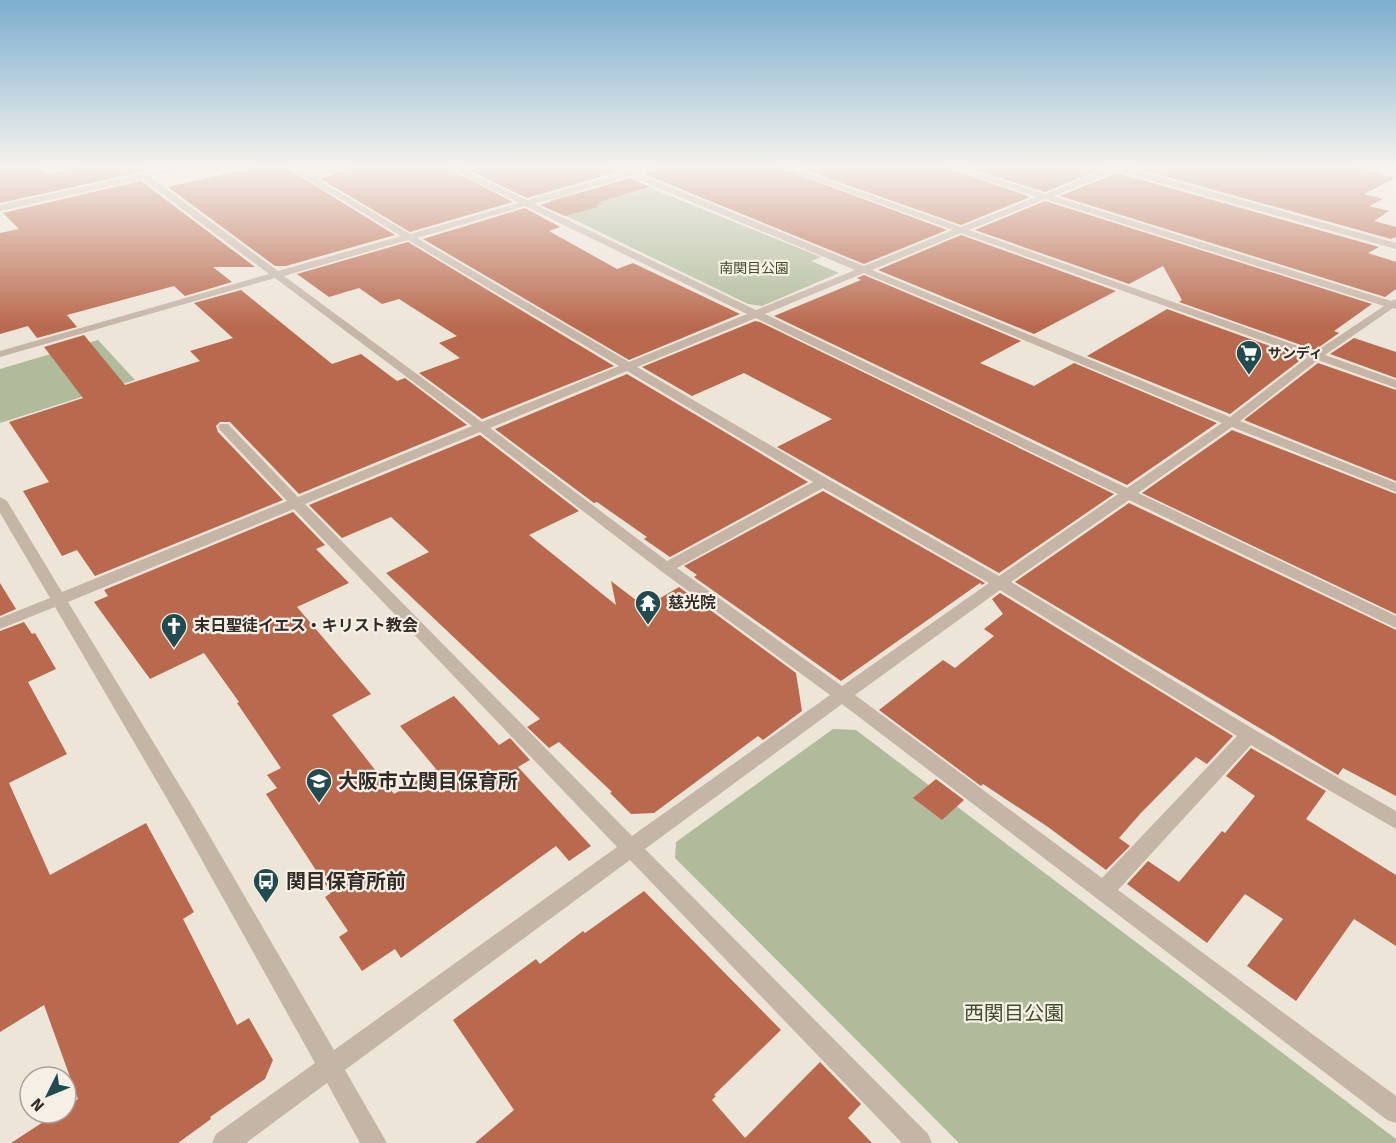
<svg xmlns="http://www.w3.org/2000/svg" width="1396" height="1143" font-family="Signika,'Noto Sans JP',sans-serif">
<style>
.green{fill:#b0bb9b}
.building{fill:#b9694d}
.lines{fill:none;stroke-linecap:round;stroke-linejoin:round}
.minor{fill:#c5b5a7;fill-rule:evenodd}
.labels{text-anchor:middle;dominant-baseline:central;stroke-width:4.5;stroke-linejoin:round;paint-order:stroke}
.far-park-label{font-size:14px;fill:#414d2d;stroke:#f6efe5}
.far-poi-label{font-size:14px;font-weight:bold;fill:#322a27;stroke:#f6efe5;text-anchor:start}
.poi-label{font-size:16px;font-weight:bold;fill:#322a27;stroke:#f6efe5;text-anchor:start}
.near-poi-label{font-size:20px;font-weight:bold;fill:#322a27;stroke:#f6efe5;text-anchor:start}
.near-park-label{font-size:20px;fill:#414d2d;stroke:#f6efe5}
</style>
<rect width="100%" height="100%" fill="#eee5d9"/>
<!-- green -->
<g class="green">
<polygon points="600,187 622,196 650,188 821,257 811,261 839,273 762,306 748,304 548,207 551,200"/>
<polygon points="98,340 135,380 0,423 0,369"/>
<polygon points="833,729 856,730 1396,1139 1396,1143 959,1143 675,858 676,842"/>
</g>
<!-- building -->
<g class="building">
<polygon points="0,167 39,167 47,174 79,167 140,167 146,171 0,203"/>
<polygon points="257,167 285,167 395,235 286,266 275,266 168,187"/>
<polygon points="354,167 445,167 513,202 410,232 321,179"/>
<polygon points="462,167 609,167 617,172 527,198"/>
<polygon points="659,167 777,167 947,230 864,264 644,174"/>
<polygon points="796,167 945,167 1030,197 961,225"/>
<polygon points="966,167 1106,167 1045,192"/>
<polygon points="1132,167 1353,167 1395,178 1364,194 1383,199 1369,206 1389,211 1374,221 1396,227 1396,237 1391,239"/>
<polygon points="1117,173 1379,247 1368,253 1396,262 1396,289 1385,297 1060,196"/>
<polygon points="630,178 650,187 599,202 602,204 595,205 598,207 565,216 540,205"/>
<polygon points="141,181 255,267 213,267 232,282 185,296 174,286 67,315 77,327 37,338 28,326 0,334 0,233 19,229 3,213"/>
<polygon points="1045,201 1372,304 1334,331 1339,333 1315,350 1179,302 1182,300 1163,266 1129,284 975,230"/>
<polygon points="525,208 560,227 549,231 617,269 633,263 740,314 629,360 423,239"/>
<polygon points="961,235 1116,291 1034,334 878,270"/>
<polygon points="408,242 614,366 482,419 419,373 460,358 439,343 457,336 399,299 382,304 359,288 329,297 297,274"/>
<polygon points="864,275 1021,341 980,363 1034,386 1074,363 1217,423 1127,485 774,316 861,280 857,278"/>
<polygon points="241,290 332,364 361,354 397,381 405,378 467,425 299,494 230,422 220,422 216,426 218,432 283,500 95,576 77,550 62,556 23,491 49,482 9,422 83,398 44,347 84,335 125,385 200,361 190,351 233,338 194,303"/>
<polygon points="1167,309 1303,358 1230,414 1087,356"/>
<polygon points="755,321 760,322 1114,494 999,573 777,447 832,419 744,373 692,396 642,367"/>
<polygon points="1354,338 1396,352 1396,378 1330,354"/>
<polygon points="1318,363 1396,390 1396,481 1244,420"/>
<polygon points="627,374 708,422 808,482 670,557 644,539 647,537 597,502 594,503 495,429"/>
<polygon points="1232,430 1396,494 1396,614 1142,493"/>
<polygon points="480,435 579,511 529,535 616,605 611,581 645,607 679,587 796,673 802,711 763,740 758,736 654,813 631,814 610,793 612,792 559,742 549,748 527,727 540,719 386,573 429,552 391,517 342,538 309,505"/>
<polygon points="823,491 985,583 982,585 980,583 841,681 694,577 697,575 684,566"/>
<polygon points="1129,503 1396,630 1396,796 1343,768 1338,775 1015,582"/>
<polygon points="293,512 325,545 316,549 349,583 297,607 371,694 332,715 394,794 436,769 400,726 454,696 499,745 510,738 530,760 518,767 591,846 569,861 556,846 401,958 395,949 362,971 339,937 348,931 325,897 331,893 266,794 277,788 267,775 281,768 237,703 239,702 204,653 150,679 94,602 108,596 104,590"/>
<polygon points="0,583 16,609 0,616"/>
<polygon points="1000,593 1233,736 1207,764 1196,757 1140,814 1119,838 1130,846 1106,870 1048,827 983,784 981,786 879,710 943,660 955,668 994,636 984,629 1003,614 992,599"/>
<polygon points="24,622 32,634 35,633 56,669 28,682 67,754 9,783 50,875 146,823 194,912 183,919 237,1025 249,1018 273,1060 265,1079 210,1117 211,1119 178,1143 11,1143 57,1113 66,1113 66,1107 78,1099 44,1005 0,1032 0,631"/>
<polygon points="1251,748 1326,791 1306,819 1396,875 1396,946 1354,919 1296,1001 1247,966 1283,919 1245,894 1207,943 1127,884 1148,861 1179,882 1222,831 1225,833 1255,796 1226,776"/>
<polygon points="936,779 964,800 942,820 913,798"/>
<polygon points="644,891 781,1030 714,1095 716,1096 712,1100 745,1138 820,1062 861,1104 848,1118 872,1143 475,1143 514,1110 453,1020 536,959 540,964 583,931 585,933"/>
</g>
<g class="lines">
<!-- minor -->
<path class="minor" d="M 175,167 L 189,167 L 150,177 L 278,271 L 401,236 L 287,167 L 296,167 L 309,174 L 339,167 L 352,167 L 315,178 L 410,234 L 519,203 L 447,167 L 457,167 L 527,200 L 623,173 L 611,167 C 619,167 625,170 631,171 C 639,171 648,167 657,167 L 638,174 L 864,266 L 953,230 L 779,167 L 790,167 L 961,227 L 1037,197 L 947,167 L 959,167 L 1045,194 L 1109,168 L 1108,167 L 1124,167 L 1396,243 L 1396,249 L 1117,171 L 1053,196 L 1391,301 L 1396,299 L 1396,309 L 1393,308 L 1325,355 L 1396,380 L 1396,388 L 1318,360 L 1240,421 L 1396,483 L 1396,492 L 1232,427 L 1138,493 L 1396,616 L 1396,628 L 1129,500 L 1011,582 L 1255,730 L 1396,811 L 1396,829 L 1251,745 L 1118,890 L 1396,1096 L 1396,1123 L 1387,1120 L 842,704 L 645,849 L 928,1134 L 932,1143 L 902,1143 L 630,860 L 345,1070 L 387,1143 L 360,1143 L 327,1083 L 246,1143 L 212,1143 L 216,1134 L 315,1063 L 180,821 L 55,607 L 0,629 L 0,618 L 50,598 L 0,513 L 0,497 L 7,501 L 62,592 L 287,501 L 220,430 L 218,427 L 220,424 L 228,424 L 298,497 L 472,426 L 275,278 L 0,357 L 0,351 L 269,274 L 142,179 L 0,211 L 0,205 ZM 630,176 L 855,270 L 756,310 L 534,204 ZM 1045,199 L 1384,306 L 1315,352 L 969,230 ZM 525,206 L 747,314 L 629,362 L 417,238 ZM 961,233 L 1308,357 L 1230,417 L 872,270 ZM 408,240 L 619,366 L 482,422 L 284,276 ZM 864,273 L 1222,423 L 1127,488 L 765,314 ZM 756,318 L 1118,494 L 999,576 L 828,479 L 637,367 ZM 627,371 L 813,482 L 667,561 L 490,428 ZM 480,432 L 661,571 L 830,695 L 632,836 L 305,504 ZM 823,488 L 989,583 L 842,686 L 677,568 ZM 294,509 L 617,847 L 334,1050 L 194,809 L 68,602 ZM 1000,590 L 1237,736 L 1102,878 L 855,695 Z"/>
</g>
<!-- sky -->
<linearGradient id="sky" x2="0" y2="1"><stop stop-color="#7caece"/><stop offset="0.51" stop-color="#f7f3ee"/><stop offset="1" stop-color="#f7f3ee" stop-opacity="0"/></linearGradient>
<rect width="1396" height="327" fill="url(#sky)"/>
<!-- icons -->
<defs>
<g id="supermarket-pin" transform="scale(1.35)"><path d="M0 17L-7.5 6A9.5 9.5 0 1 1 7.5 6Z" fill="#214b4f" stroke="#f6efe5"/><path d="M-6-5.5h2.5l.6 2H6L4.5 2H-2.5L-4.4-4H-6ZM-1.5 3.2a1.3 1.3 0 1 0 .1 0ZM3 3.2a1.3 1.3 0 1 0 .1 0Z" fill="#fff"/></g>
<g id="temple-pin" transform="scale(1.35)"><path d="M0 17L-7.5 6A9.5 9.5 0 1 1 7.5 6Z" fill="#214b4f" stroke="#f6efe5"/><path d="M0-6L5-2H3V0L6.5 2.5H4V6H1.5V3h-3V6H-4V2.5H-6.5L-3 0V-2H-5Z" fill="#fff"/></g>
<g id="church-pin" transform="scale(1.35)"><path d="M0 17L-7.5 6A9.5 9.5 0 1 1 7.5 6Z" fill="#214b4f" stroke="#f6efe5"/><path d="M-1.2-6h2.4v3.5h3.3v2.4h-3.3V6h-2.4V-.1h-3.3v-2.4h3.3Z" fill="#fff"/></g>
<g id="school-pin" transform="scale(1.35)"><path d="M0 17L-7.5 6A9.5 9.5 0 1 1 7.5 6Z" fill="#214b4f" stroke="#f6efe5"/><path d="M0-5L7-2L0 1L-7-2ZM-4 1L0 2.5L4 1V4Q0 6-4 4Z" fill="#fff"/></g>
<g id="bus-pin" transform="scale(1.35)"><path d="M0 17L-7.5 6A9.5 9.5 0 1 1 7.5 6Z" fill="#214b4f" stroke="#f6efe5"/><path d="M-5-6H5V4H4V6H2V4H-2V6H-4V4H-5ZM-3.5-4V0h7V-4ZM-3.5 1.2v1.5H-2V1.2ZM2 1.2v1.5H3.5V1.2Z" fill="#fff"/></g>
</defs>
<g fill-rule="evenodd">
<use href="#supermarket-pin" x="1249" y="353"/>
<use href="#temple-pin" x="648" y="603"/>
<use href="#church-pin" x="174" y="626"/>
<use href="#school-pin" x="319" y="781"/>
<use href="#bus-pin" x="266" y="881"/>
</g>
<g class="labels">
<!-- far-park labels -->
<g class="far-park-label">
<text x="754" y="268">南関目公園</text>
</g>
<!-- far-poi labels -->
<g class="far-poi-label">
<text x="1268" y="353">サンディ</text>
</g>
<!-- poi labels -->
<g class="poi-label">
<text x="668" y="603">慈光院</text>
<text x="194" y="626">末日聖徒イエス・キリスト教会</text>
</g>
<!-- near-poi labels -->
<g class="near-poi-label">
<text x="338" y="781">大阪市立関目保育所</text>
<text x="286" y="881">関目保育所前</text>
</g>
<!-- near-park labels -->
<g class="near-park-label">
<text x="1014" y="1013">西関目公園</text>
</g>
</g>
<!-- north arrow -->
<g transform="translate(48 1095) rotate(227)"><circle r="28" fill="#f6efe5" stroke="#a8a099" stroke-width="1.5"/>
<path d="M0-4.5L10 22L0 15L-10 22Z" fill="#214b4f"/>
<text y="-9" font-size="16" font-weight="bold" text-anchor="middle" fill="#322a27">N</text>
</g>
</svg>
